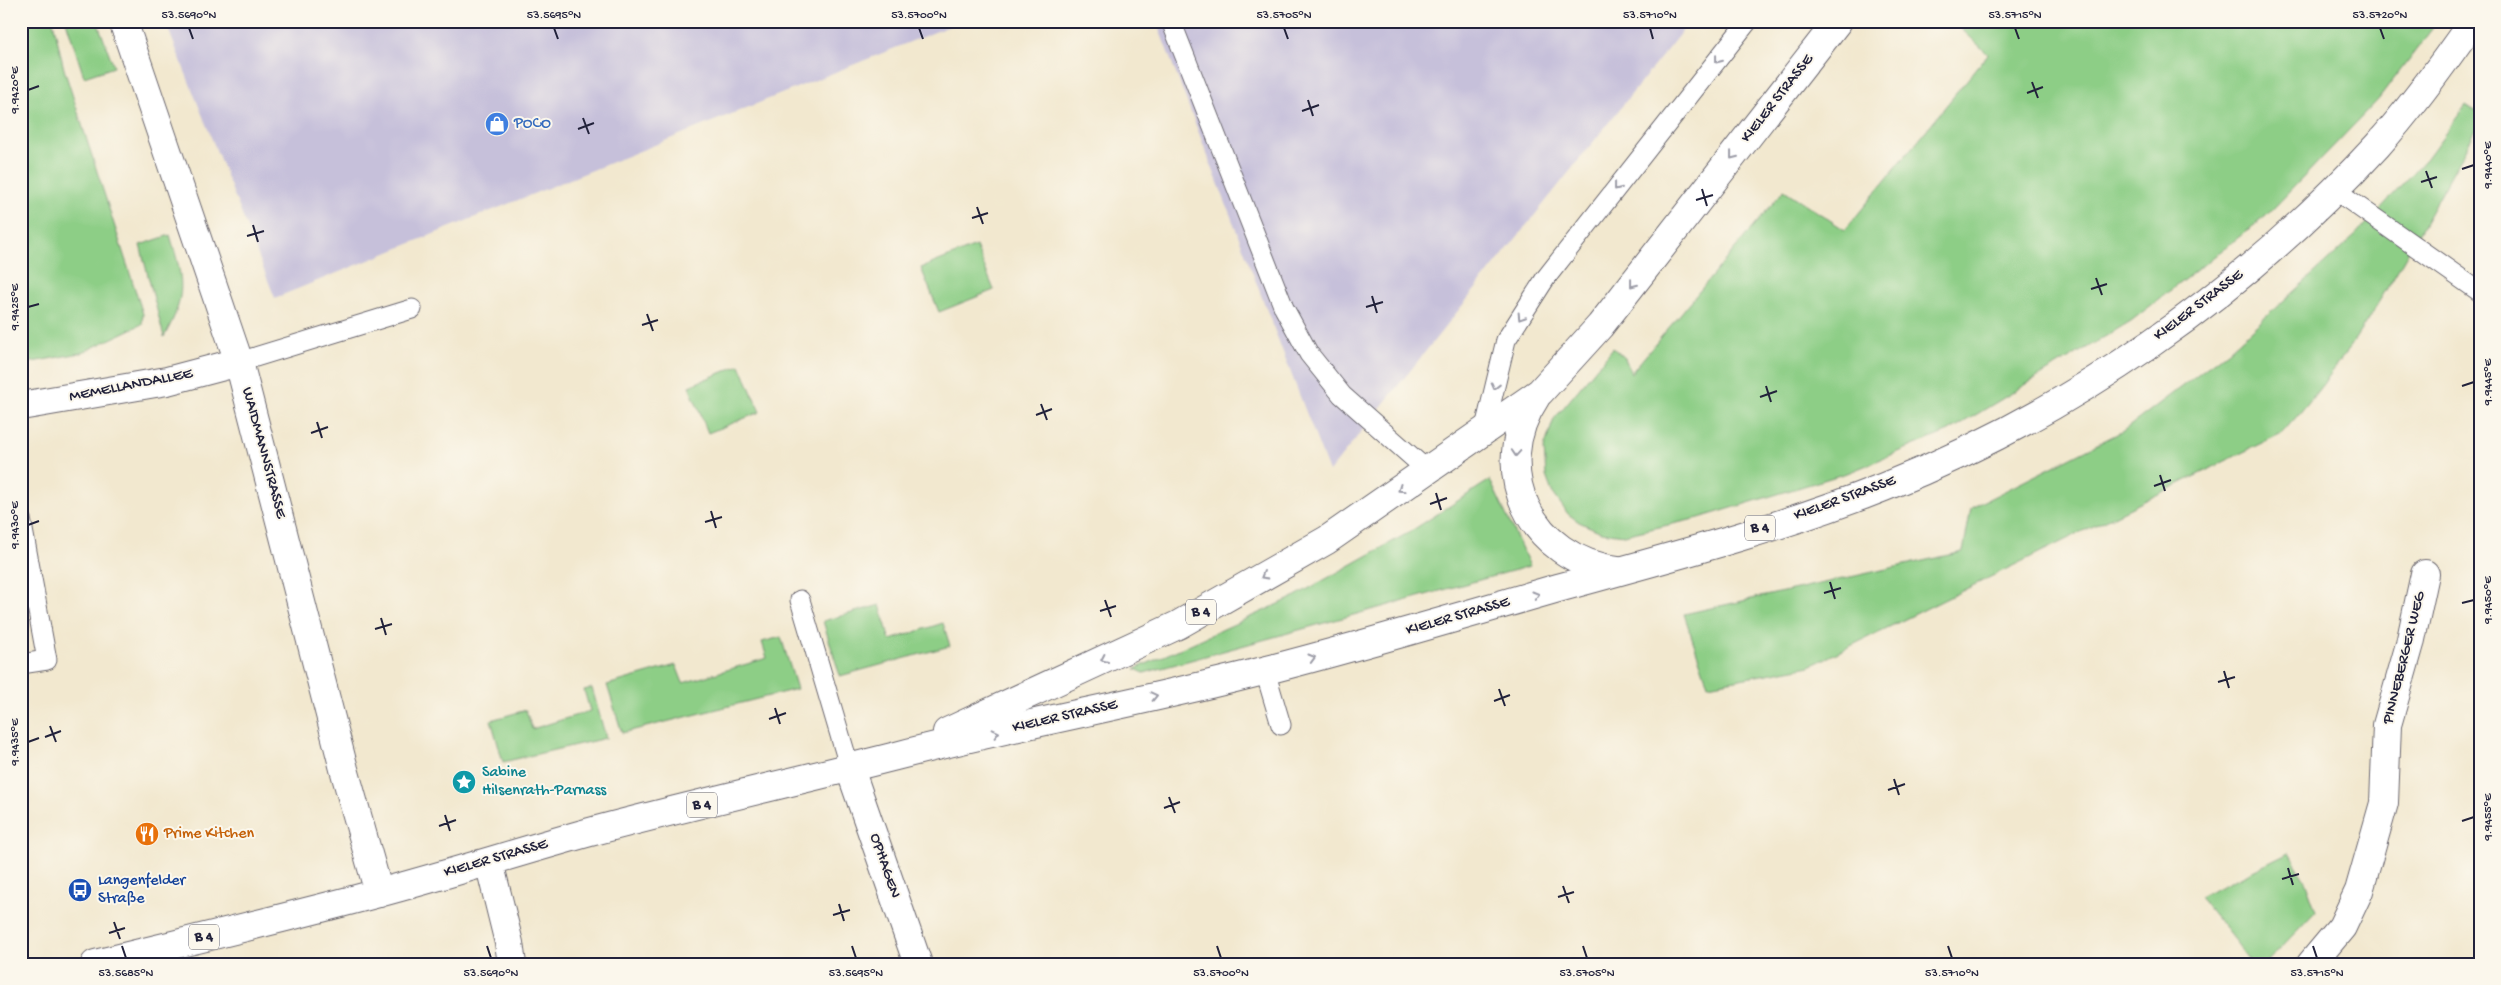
<svg xmlns="http://www.w3.org/2000/svg" width="2501" height="985" font-family="'Gochi Hand',sans-serif">
<style>
.industrial{fill:#c6c0da}
.green{fill:#8dce86;stroke:#587860}
.lines{fill:none;stroke-linecap:round;stroke-linejoin:round}
.lane-casing{stroke:#6b676f;stroke-width:21}
.street-casing{stroke:#6b676f;stroke-width:30}
.primary-casing{stroke:#6b676f;stroke-width:30}
.lane{stroke:#fff;stroke-width:19}
.street{stroke:#fff;stroke-width:28}
.primary{stroke:#fff;stroke-width:28}
.oneway{stroke:#9c9ca7}
.ticks{fill:none;stroke:#22223b;stroke-width:2}
.labels{text-anchor:middle;dominant-baseline:central;stroke-width:4;stroke-linejoin:round;paint-order:stroke}
.shield{fill:#fbf7ec;stroke:#636270;stroke-width:1}
.shield-label{font-size:15px;font-weight:bold;fill:#22223b}
.street-label{font-size:16px;fill:#22223b;stroke:#fbf7ec}
.shop-label{font-size:16px;fill:#366cbe;stroke:#fbf7ec;text-anchor:start}
.culture-label{font-size:16px;fill:#0d838f;stroke:#fbf7ec;text-anchor:start}
.food-label{font-size:16px;fill:#c56008;stroke:#fbf7ec;text-anchor:start}
.transit-label{font-size:16px;fill:#164399;stroke:#fbf7ec;text-anchor:start}
.neatline{fill:none;stroke:#22223b;stroke-width:2}
.ticks-label{font-size:12px;text-anchor:middle;fill:#22223b}
</style>
<rect width="100%" height="100%" fill="#fbf7ec"/>
<filter id="ink" filterUnits="userSpaceOnUse"><feTurbulence type="fractalNoise" baseFrequency=".02" numOctaves="2"/><feDisplacementMap in="SourceGraphic" scale="10" xChannelSelector="R" yChannelSelector="G"/><feConvolveMatrix kernelMatrix="1 2 1 2 8 2 1 2 1" color-interpolation-filters="sRGB"/></filter>
<filter id="wash" filterUnits="userSpaceOnUse"><feTurbulence type="fractalNoise" baseFrequency=".0096" numOctaves="4" result="noise"/><feDisplacementMap in="SourceGraphic" scale="20" xChannelSelector="R" yChannelSelector="G"/><feGaussianBlur stdDeviation="1.12" result="paint"/><feColorMatrix in="noise" values="0 0 0 0 0 0 0 0 0 0 0 0 0 0 0 0 0 1.4 0 .05"/><feComposite in="paint" operator="in"/></filter>
<g filter="url(#wash)">
<rect width="100%" height="100%" fill="#f2e8cf"/>
<!-- industrial -->
<g class="industrial">
<polygon points="165,21 962,21 275,298"/>
<polygon points="1156,21 1690,21 1329,472"/>
</g>
<!-- green -->
<g class="green">
<polygon points="21,21 53,21 64,69 143,314 142,324 81,353 21,364"/>
<polygon points="66,21 97,21 114,67 84,77"/>
<polygon points="1953,21 2438,21 2378,100 2266,216 2131,321 1949,431 1850,472 1699,518 1624,535 1601,532 1579,522 1568,514 1552,492 1546,476 1544,448 1554,419 1613,348 1625,358 1631,373 1784,190 1845,230 1988,54"/>
<path d="M 2466,105 L 2480,114 L 2480,123 C 2421,227 2364,345 2282,433 L 1810,666 L 1708,685 L 1684,614 L 1963,552 L 1971,508 L 2123,431 L 2227,352 L 2356,235 L 2427,158 Z"/>
<path d="M 170,235 C 183,279 188,294 164,337 L 140,245 Z"/>
<polygon points="976,246 994,290 939,312 921,268"/>
<polygon points="740,365 760,412 708,433 689,386"/>
<polygon points="1490,480 1530,566 1144,673 1135,669 1290,599 1408,533"/>
<polygon points="880,605 890,640 943,623 950,646 840,676 823,621"/>
<polygon points="781,637 797,689 622,733 607,685 676,665 683,683 767,658 762,642"/>
<polygon points="592,688 606,738 503,762 491,720 526,710 532,729 590,711 584,690"/>
<polygon points="2289,853 2304,878 2316,911 2265,964 2253,964 2200,897"/>
</g>
</g>
<g filter="url(#ink)">
<g class="lines">
<!-- lane casing -->
<g class="lane-casing">
<g id="lane">
<polyline points="1171,21 1284,308 1309,354 1342,395 1428,471"/>
<polyline points="2335,190 2480,292"/>
<polyline points="239,362 412,309"/>
<polyline points="1484,432 1506,340 1545,279 1748,21"/>
<polyline points="21,519 47,660 21,664"/>
<polyline points="800,600 850,769"/>
<polyline points="1265,671 1281,725"/>
</g>
</g>
<!-- street casing -->
<g class="street-casing">
<g id="street">
<polyline points="123,21 239,362 344,769 379,893"/>
<polyline points="21,406 167,381 239,362"/>
<polyline points="850,769 918,964"/>
<polyline points="489,862 509,943 512,964"/>
<polyline points="2311,964 2342,927 2359,891 2384,803 2387,725 2410,644 2425,574"/>
</g>
</g>
<!-- primary casing -->
<g class="primary-casing">
<g id="primary">
<path d="M 1536,397 C 1487,470 1531,560 1617,570"/>
<polyline points="947,732 1178,625 1327,540 1540,392 1600,326 1838,21"/>
<path d="M 95,964 C 188,941 282,919 375,894 C 447,875 518,852 590,832 C 691,805 794,782 896,756 C 1019,724 1144,702 1267,670 C 1364,645 1461,616 1558,588 C 1667,558 1779,529 1884,487 C 2071,413 2241,294 2377,146 C 2412,107 2443,64 2473,21"/>
</g>
</g>
<!-- lane -->
<use href="#lane" class="lane"/>
<!-- street -->
<use href="#street" class="street"/>
<!-- primary -->
<use href="#primary" class="primary"/>
</g>
<!-- one-way arrows -->
<defs><path id="oneway-chevron" d="M-2-3.5L2.5 0L-2 3.5" fill="none" stroke-width="1.6" stroke-linecap="round" stroke-linejoin="round" transform="scale(1.25)"/></defs>
<g class="oneway">
<use href="#oneway-chevron" transform="translate(1718 60) rotate(128)"/>
<use href="#oneway-chevron" transform="translate(1733 156) rotate(128)"/>
<use href="#oneway-chevron" transform="translate(1617 187) rotate(128)"/>
<use href="#oneway-chevron" transform="translate(1633 284) rotate(128)"/>
<use href="#oneway-chevron" transform="translate(1521 317) rotate(122)"/>
<use href="#oneway-chevron" transform="translate(1495 386) rotate(104)"/>
<use href="#oneway-chevron" transform="translate(1516 453) rotate(94)"/>
<use href="#oneway-chevron" transform="translate(1401 489) rotate(145)"/>
<use href="#oneway-chevron" transform="translate(1264 576) rotate(150)"/>
<use href="#oneway-chevron" transform="translate(1536 595) rotate(-16)"/>
<use href="#oneway-chevron" transform="translate(1312 658) rotate(-16)"/>
<use href="#oneway-chevron" transform="translate(1104 659) rotate(155)"/>
<use href="#oneway-chevron" transform="translate(1154 696) rotate(-13)"/>
<use href="#oneway-chevron" transform="translate(996 733) rotate(-13)"/>
</g>
</g>
<!-- ticks -->
<path class="ticks" d="M 189,28 L 193,39M 554,28 L 558,39M 919,28 L 923,39M 1284,28 L 1288,39M 1650,28 L 1653,39M 2015,28 L 2019,39M 2380,28 L 2384,39M 2032,82 L 2038,98M 28,90 L 39,86M 2027,93 L 2043,87M 1308,100 L 1313,116M 1302,111 L 1319,105M 583,118 L 589,134M 578,129 L 594,123M 2462,169 L 2474,165M 2426,171 L 2432,188M 2421,182 L 2437,177M 1702,189 L 1707,206M 1696,200 L 1713,195M 977,207 L 983,224M 972,218 L 988,213M 253,225 L 258,242M 247,236 L 264,231M 2096,278 L 2102,295M 2091,289 L 2107,284M 1372,296 L 1377,313M 28,307 L 39,304M 1366,307 L 1383,302M 647,314 L 653,331M 642,325 L 658,320M 1766,386 L 1771,402M 2462,386 L 2474,382M 1760,397 L 1777,391M 1041,404 L 1047,420M 1036,415 L 1052,409M 317,422 L 322,438M 311,433 L 328,427M 2160,475 L 2165,491M 2154,486 L 2171,480M 1436,493 L 1441,510M 1430,504 L 1447,498M 711,511 L 716,528M 705,522 L 722,517M 28,525 L 39,521M 1830,582 L 1835,599M 1824,593 L 1841,588M 1105,600 L 1111,617M 2462,603 L 2474,600M 1100,611 L 1116,606M 381,618 L 386,635M 375,629 L 392,624M 2224,671 L 2229,688M 2218,682 L 2235,677M 1499,689 L 1505,706M 1494,701 L 1510,695M 775,708 L 780,724M 769,719 L 786,713M 50,726 L 56,742M 45,737 L 61,731M 28,742 L 39,738M 1894,779 L 1899,795M 1888,790 L 1905,784M 1169,797 L 1175,813M 1164,808 L 1180,802M 445,815 L 450,831M 2462,821 L 2474,817M 439,826 L 456,820M 2288,868 L 2293,885M 2282,879 L 2299,874M 1563,886 L 1569,903M 1558,897 L 1574,892M 839,904 L 844,921M 833,915 L 850,910M 114,922 L 120,939M 109,933 L 125,928M 122,946 L 126,958M 487,946 L 491,958M 852,946 L 856,958M 1217,946 L 1221,958M 1583,946 L 1587,958M 1948,946 L 1952,958M 2313,946 L 2317,958"/>
<!-- icons -->
<defs>
<g id="shop-disc" transform="scale(1.25)"><circle r="9.5" fill="#3f7fe0" stroke="#fbf7ec"/><path d="M-5-2.5h2.3a2.7 3.5 0 0 1 5.4 0H5L5.5 6h-11ZM-1.5-2.5h3a1.5 2.3 0 0 0-3 0Z" fill="#fff"/></g>
<g id="sight-disc" transform="scale(1.25)"><circle r="9.5" fill="#0f9aa8" stroke="#fbf7ec"/><path d="M0-6L1.8-2.2L6-1.7L2.9 1.2L3.7 5.4L0 3.3L-3.7 5.4L-2.9 1.2L-6-1.7L-1.8-2.2Z" fill="#fff"/></g>
<g id="restaurant-disc" transform="scale(1.25)"><circle r="9.5" fill="#e8710a" stroke="#fbf7ec"/><path d="M-5-6h1v4h1v-4h1v4h1v-4h1v5L-1.5 .5V6h-2V.5L-5-1ZM5-6V6H3V1.5H1.5Q1.5-4 5-6Z" fill="#fff"/></g>
<g id="bus-disc" transform="scale(1.25)"><circle r="9.5" fill="#1a4fb4" stroke="#fbf7ec"/><path d="M-5-6H5V4H4V6H2V4H-2V6H-4V4H-5ZM-3.5-4V0h7V-4ZM-3.5 1.2v1.5H-2V1.2ZM2 1.2v1.5H3.5V1.2Z" fill="#fff"/></g>
</defs>
<g fill-rule="evenodd">
<use href="#shop-disc" x="497" y="124"/>
<use href="#sight-disc" x="464" y="782"/>
<use href="#restaurant-disc" x="147" y="834"/>
<use href="#bus-disc" x="80" y="890"/>
</g>
<g class="labels">
<!-- shield labels -->
<g class="shield">
<rect x="1745" y="515.5" width="30" height="25" rx="4"/>
<rect x="1186" y="599.5" width="30" height="25" rx="4"/>
<rect x="687" y="792.5" width="30" height="25" rx="4"/>
<rect x="189" y="924.5" width="30" height="25" rx="4"/>
</g>
<g class="shield-label">
<text x="1760" y="528">B 4</text>
<text x="1201" y="612">B 4</text>
<text x="702" y="805">B 4</text>
<text x="204" y="937">B 4</text>
</g>
<!-- street labels -->
<g class="street-label">
<text transform="translate(1778 99) rotate(-52)">KIELER STRASSE</text>
<text transform="translate(2199 306) rotate(-37)">KIELER STRASSE</text>
<text transform="translate(131 386) rotate(-11)">MEMELLANDALLEE</text>
<text transform="translate(263 453) rotate(75)">WAIDMANNSTRASSE</text>
<text transform="translate(1845 499) rotate(-20)">KIELER STRASSE</text>
<text transform="translate(1458 617) rotate(-16)">KIELER STRASSE</text>
<text transform="translate(2405 658) rotate(-76)">PINNEBERGER WEG</text>
<text transform="translate(1065 717) rotate(-13)">KIELER STRASSE</text>
<text transform="translate(496 859) rotate(-16)">KIELER STRASSE</text>
<text transform="translate(884 866) rotate(71)">OPHAGEN</text>
</g>
<!-- shop labels -->
<g class="shop-label">
<text x="514" y="124">POCO</text>
</g>
<!-- culture labels -->
<g class="culture-label">
<text x="482" y="773">Sabine<tspan x="482" dy="18">Hilsenrath-Parnass</tspan></text>
</g>
<!-- food labels -->
<g class="food-label">
<text x="164" y="834">Prime Kitchen</text>
</g>
<!-- transit labels -->
<g class="transit-label">
<text x="98" y="881">Langenfelder<tspan x="98" dy="18">Straße</tspan></text>
</g>
</g>
<!-- margin -->
<rect width="2501" height="985" fill="none" stroke="#fbf7ec" stroke-width="55"/>
<rect x="28" y="28" width="2446" height="930" class="neatline"/>
<g class="ticks-label">
<text x="189" y="18">53.5690°N</text>
<text x="554" y="18">53.5695°N</text>
<text x="919" y="18">53.5700°N</text>
<text x="1284" y="18">53.5705°N</text>
<text x="1650" y="18">53.5710°N</text>
<text x="2015" y="18">53.5715°N</text>
<text x="2380" y="18">53.5720°N</text>
<text transform="translate(14 90) rotate(-90)" y="4">9.9420°E</text>
<text transform="translate(2487 165) rotate(-90)" y="4">9.9440°E</text>
<text transform="translate(14 307) rotate(-90)" y="4">9.9425°E</text>
<text transform="translate(2487 382) rotate(-90)" y="4">9.9445°E</text>
<text transform="translate(14 525) rotate(-90)" y="4">9.9430°E</text>
<text transform="translate(2487 600) rotate(-90)" y="4">9.9450°E</text>
<text transform="translate(14 742) rotate(-90)" y="4">9.9435°E</text>
<text transform="translate(2487 817) rotate(-90)" y="4">9.9455°E</text>
<text x="126" y="976">53.5685°N</text>
<text x="491" y="976">53.5690°N</text>
<text x="856" y="976">53.5695°N</text>
<text x="1221" y="976">53.5700°N</text>
<text x="1587" y="976">53.5705°N</text>
<text x="1952" y="976">53.5710°N</text>
<text x="2317" y="976">53.5715°N</text>
</g>
</svg>
